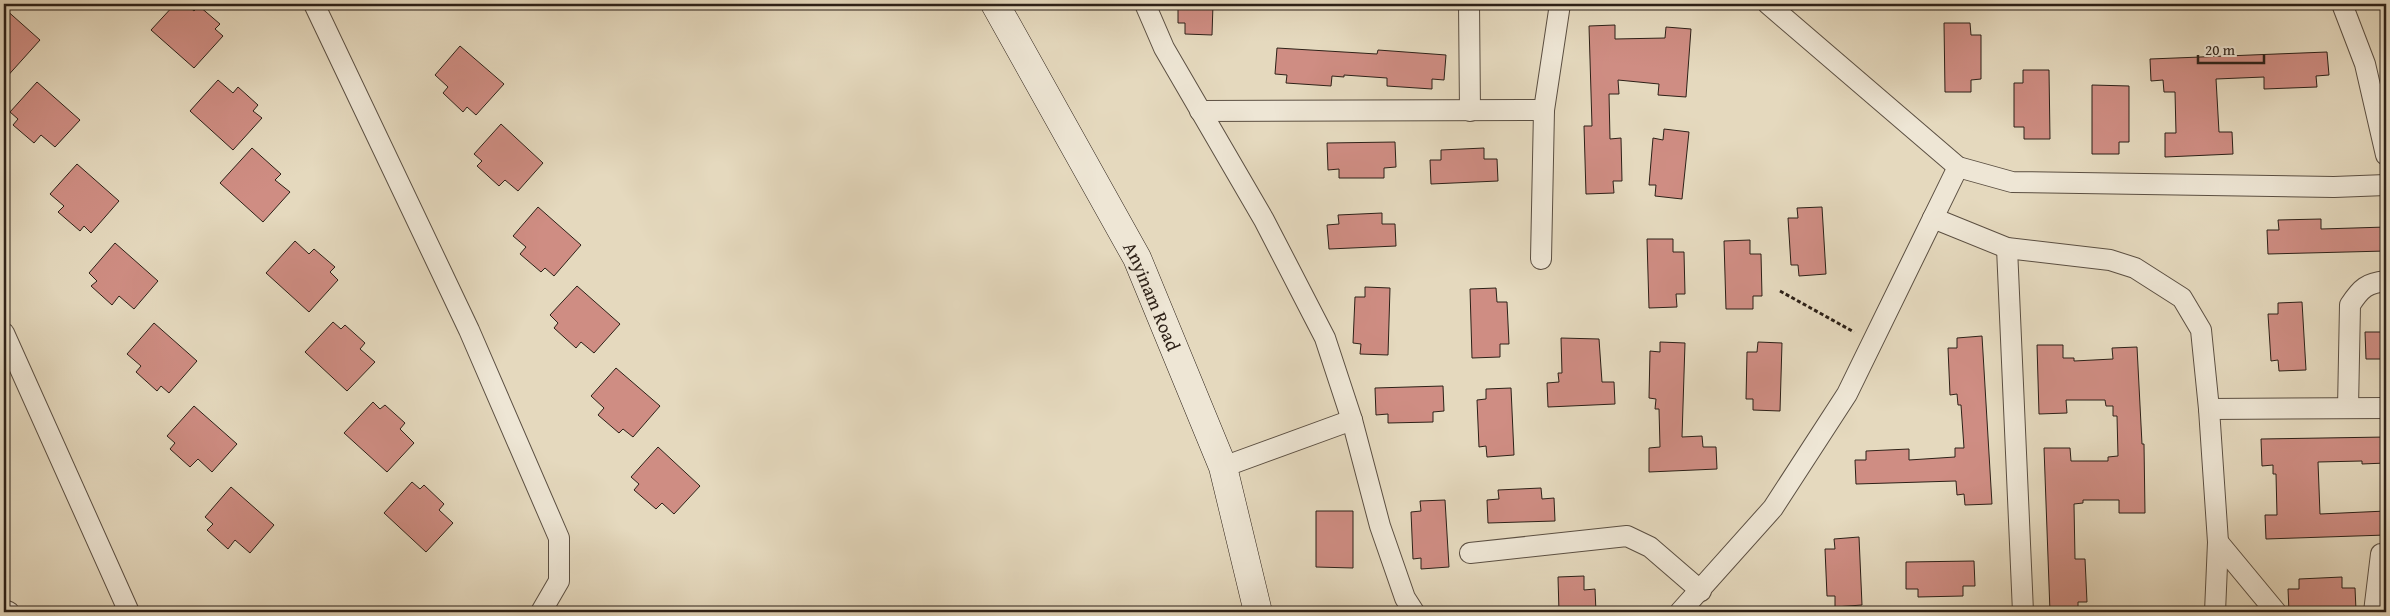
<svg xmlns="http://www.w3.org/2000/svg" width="2390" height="616" font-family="'Gentium Book Plus',serif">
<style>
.building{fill:#cf8d83;stroke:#2d2118}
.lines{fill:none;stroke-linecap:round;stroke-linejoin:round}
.street-casing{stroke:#5b4f42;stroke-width:22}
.secondary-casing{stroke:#2d2118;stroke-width:29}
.path{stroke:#2d2118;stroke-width:3;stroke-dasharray:4 2.5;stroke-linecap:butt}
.street{stroke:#eee6d5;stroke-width:20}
.secondary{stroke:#eee6d5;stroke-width:28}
.labels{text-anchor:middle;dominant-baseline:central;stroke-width:4;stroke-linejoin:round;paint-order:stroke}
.street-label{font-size:19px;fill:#2d2118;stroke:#eee6d5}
</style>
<rect width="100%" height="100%" fill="#e5d9be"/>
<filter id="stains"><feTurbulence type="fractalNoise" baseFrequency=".004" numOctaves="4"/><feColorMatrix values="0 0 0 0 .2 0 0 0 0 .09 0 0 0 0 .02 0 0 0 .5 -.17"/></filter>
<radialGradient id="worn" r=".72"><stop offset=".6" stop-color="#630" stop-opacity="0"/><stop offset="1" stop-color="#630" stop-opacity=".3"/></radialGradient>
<!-- building -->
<g class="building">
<polygon points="175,4 186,4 194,11 199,6 220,24 215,29 223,36 194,68 151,30"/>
<polygon points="1178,4 1213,4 1212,35 1185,34 1185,23 1178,23"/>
<polygon points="4,8 40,40 4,80"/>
<polygon points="1944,23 1970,23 1971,35 1981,35 1981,79 1971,80 1971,92 1945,92"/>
<polygon points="1615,25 1615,39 1665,38 1666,27 1691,29 1686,97 1658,95 1659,84 1618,80 1619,94 1609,94 1610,139 1621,138 1622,181 1613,181 1614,193 1586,194 1584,126 1592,126 1589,26"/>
<polygon points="460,46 504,84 476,115 467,107 463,112 443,93 448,87 435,75"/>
<polygon points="1277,48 1377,54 1378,50 1446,55 1444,80 1432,79 1432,89 1387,86 1387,78 1344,75 1344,77 1332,76 1331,86 1286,83 1287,75 1275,74"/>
<polygon points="2327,52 2329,75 2316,76 2317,87 2264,89 2264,77 2216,79 2219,132 2232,132 2233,154 2165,157 2165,133 2176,133 2175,92 2164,92 2163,80 2151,81 2150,59"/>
<polygon points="2023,70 2049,70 2050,139 2024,139 2024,127 2014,127 2014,83 2023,83"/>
<polygon points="218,80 233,93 238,87 258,105 253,111 262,118 233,150 190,111"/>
<polygon points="37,82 80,120 55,147 41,135 34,143 13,125 18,119 10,112"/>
<polygon points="2092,85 2129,86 2129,142 2119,142 2119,154 2092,154"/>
<polygon points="501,124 543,163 518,191 505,180 499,186 477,166 482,161 474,154"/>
<polygon points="1664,129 1689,132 1682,199 1655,196 1656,185 1649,185 1653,138 1663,140"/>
<polygon points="1395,142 1396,167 1384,168 1384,178 1339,178 1339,169 1328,170 1327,143"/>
<polygon points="252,148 281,174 275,180 290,192 263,222 220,183"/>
<polygon points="1484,148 1484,159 1497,159 1498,181 1431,184 1430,160 1441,160 1441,150"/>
<polygon points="77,164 119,201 91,233 84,226 80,231 58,212 64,206 50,194"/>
<polygon points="538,207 581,245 554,276 545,268 541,272 520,254 526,247 513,236"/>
<polygon points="1822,207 1826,274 1799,276 1798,265 1791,265 1788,218 1798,218 1797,208"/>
<polygon points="1382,213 1382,224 1395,224 1396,246 1329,249 1327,225 1339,224 1338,215"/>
<polygon points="2321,219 2321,229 2386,227 2386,251 2268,254 2267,230 2279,230 2278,220"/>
<polygon points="1647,239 1673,239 1673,252 1684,252 1685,294 1676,294 1677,307 1649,308"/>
<polygon points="1750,240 1750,254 1761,254 1762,296 1753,296 1753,309 1726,309 1724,241"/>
<polygon points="295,241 309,254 314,249 335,267 330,272 338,280 309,312 266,273"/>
<polygon points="115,243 158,281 134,309 119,296 112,305 91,286 97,281 89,273"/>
<polygon points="577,286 620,324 594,353 581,342 576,348 554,328 558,323 550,315"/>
<polygon points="1365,287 1390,288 1388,355 1360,354 1361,344 1353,343 1355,297 1365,297"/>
<polygon points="1496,288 1497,302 1507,302 1509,344 1500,344 1500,357 1472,358 1470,289"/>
<polygon points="2302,302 2306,370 2279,371 2278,360 2271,361 2268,314 2278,314 2278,303"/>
<polygon points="333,322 341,329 345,325 365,343 360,349 375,362 347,391 305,352"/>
<polygon points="154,323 197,361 169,393 161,386 157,391 136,372 141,366 127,354"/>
<polygon points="2365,332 2386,332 2386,359 2366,359"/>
<polygon points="1982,336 1992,504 1965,505 1964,494 1957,495 1956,481 1856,484 1855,460 1866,460 1866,451 1909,449 1909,460 1955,457 1955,448 1964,448 1961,405 1958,405 1957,394 1950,395 1948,348 1957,348 1957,338"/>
<polygon points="1561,338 1599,339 1602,382 1614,382 1615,404 1548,407 1547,383 1559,382 1558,373 1562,373"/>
<polygon points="1660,342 1685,343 1682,437 1702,436 1703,447 1716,447 1717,469 1649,472 1649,448 1660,447 1659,409 1655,409 1656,399 1649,398 1650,351 1660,352"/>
<polygon points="1758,342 1782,343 1780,411 1753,410 1753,399 1746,399 1747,352 1757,352"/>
<polygon points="2037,345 2063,345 2063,358 2074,358 2074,361 2113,359 2112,348 2137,347 2142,444 2144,444 2145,513 2119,513 2119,500 2083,500 2083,503 2074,504 2075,559 2085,559 2087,602 2078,602 2078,612 2050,612 2044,448 2070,448 2071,461 2108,461 2108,457 2118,456 2117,416 2113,416 2113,406 2106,406 2105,400 2066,400 2067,413 2039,414"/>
<polygon points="616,368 660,406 633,437 623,429 619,433 598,415 604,408 591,396"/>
<polygon points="1443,386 1444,411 1433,412 1433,422 1388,423 1388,414 1376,415 1375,388"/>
<polygon points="1511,388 1514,455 1487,457 1486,446 1479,447 1477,400 1486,399 1486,389"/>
<polygon points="373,402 380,409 385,405 405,423 400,429 414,443 387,472 344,433"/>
<polygon points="194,406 237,444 212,472 198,459 190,467 170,449 175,443 167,436"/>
<polygon points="2386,437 2386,463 2362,464 2362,461 2318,462 2320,514 2386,511 2386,535 2266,539 2265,515 2277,515 2276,474 2273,474 2273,465 2262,466 2261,439"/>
<polygon points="658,447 700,486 674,514 662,503 656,509 634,490 639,484 631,477"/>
<polygon points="412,482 420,489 424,485 444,504 439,510 453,523 426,552 384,513"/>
<polygon points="231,487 274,525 250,553 235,540 228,549 207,530 213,524 205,517"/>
<polygon points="1541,488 1542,499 1554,498 1555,521 1488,523 1487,500 1499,499 1498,490"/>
<polygon points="1445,500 1449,567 1421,569 1421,558 1413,559 1411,512 1421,511 1420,501"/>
<polygon points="1316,511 1353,511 1353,568 1316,567"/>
<polygon points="1859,537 1862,605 1835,607 1835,596 1827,596 1825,549 1835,549 1834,539"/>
<polygon points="1974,561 1975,586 1963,586 1963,596 1918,597 1918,589 1906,589 1906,562"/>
<polygon points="1584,576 1584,590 1595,589 1596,612 1559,612 1558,577"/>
<polygon points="2342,577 2342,588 2355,588 2356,610 2289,612 2288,589 2299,589 2299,579"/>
</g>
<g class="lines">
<!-- street casing -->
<g class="street-casing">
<g id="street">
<polyline points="314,4 469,330 559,538 559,581 541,612"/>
<polyline points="1145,4 1164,48 1264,220 1325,338 1352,420 1380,526 1405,598 1414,612"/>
<polyline points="1469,4 1470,111"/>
<polyline points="1768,4 1958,167 2012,182 2334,187 2386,185"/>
<polyline points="2342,4 2365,64 2386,155"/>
<polyline points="1200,111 1544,110"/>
<polyline points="1933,218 2007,248 2110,260 2135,268 2182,298 2201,330 2209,409 2218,542 2215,612"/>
<polyline points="2007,248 2023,612"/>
<polyline points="1541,259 1544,110 1560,4"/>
<polyline points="4,333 129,612"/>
<path d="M 2348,408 L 2350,305 C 2361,288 2367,283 2386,281"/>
<polyline points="2209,409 2386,408"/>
<polyline points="1223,467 1352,420"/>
<polyline points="2218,542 2276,612"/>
<polyline points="1470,553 1627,536 1650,547 1701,591"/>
<polyline points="4,610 9,612"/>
<polyline points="1680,612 1773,508 1847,394 1958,167"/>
<polyline points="2374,612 2381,554"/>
</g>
</g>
<!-- secondary casing -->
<g class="secondary-casing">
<g id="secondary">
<path id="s1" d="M 995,4 L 1137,258 L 1223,467 L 1258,612"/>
</g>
</g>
<!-- path -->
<polyline class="path" points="1780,291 1854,332"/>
<!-- street -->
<use href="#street" class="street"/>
<!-- secondary -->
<use href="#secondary" class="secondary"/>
</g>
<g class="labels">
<!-- street labels -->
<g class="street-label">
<text stroke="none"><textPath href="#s1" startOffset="332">Anyinam Road</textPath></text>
</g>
</g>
<!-- margin -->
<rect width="2390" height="616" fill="none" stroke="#e5d9be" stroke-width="20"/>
<rect x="5" y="5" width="2380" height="606" fill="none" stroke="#2d2118" stroke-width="2.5"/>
<rect x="10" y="10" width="2370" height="596" fill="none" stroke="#2d2118"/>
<!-- scale -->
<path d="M2198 55v8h66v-8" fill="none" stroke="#2d2118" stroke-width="2.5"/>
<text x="2205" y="55" font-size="15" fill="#2d2118" stroke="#eee6d5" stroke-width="4" paint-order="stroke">20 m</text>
<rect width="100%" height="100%" filter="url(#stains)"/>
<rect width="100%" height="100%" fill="url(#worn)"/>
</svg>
